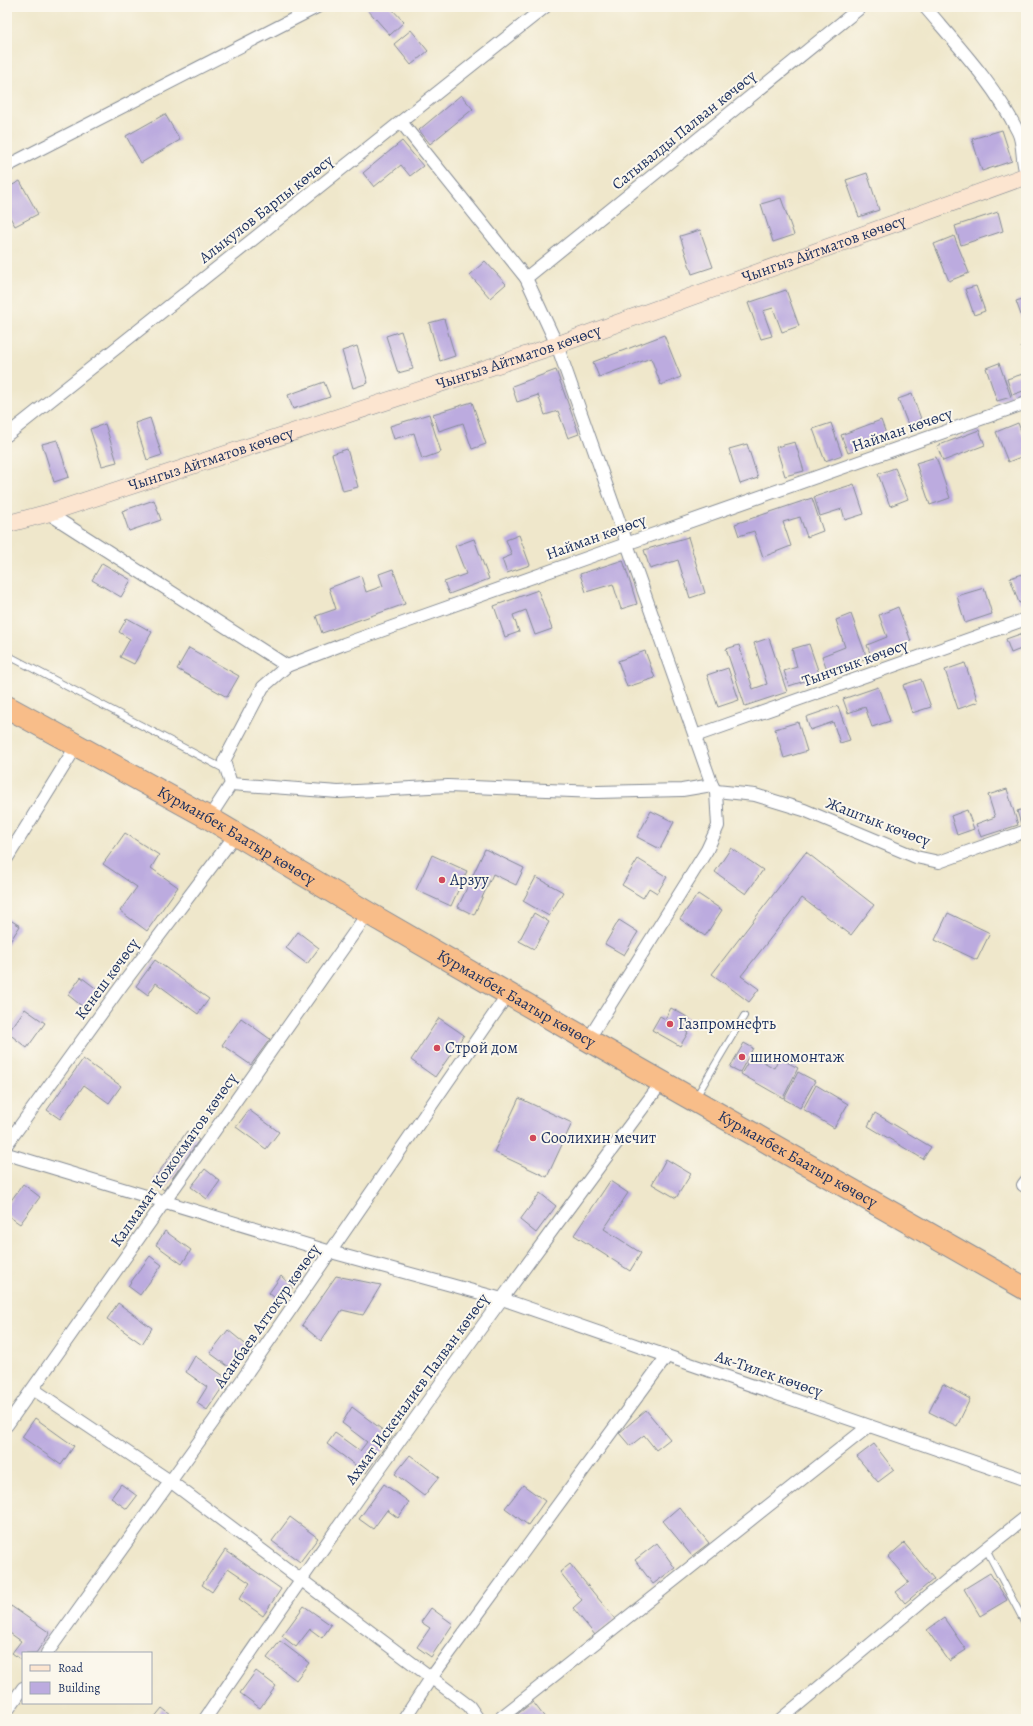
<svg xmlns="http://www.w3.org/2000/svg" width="1033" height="1726" font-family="Alegreya,serif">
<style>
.building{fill:#bcabdf}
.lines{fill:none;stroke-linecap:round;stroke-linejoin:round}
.lane-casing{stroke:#858b94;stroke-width:8}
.street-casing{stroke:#858b94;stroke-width:14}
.secondary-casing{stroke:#858b94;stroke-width:18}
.highway-casing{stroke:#858b94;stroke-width:24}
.lane{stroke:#fff;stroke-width:6}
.street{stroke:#fff;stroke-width:12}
.secondary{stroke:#fce5d0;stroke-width:17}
.highway{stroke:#f8bd89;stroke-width:22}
.poi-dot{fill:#d1495b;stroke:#fbf7ec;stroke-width:1.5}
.labels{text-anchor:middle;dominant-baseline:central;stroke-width:4;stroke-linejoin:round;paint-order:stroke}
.street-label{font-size:16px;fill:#1b2f5e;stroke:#fbf7ec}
.poi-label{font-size:16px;fill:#1b2f5e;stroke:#fbf7ec;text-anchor:start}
</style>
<rect width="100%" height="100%" fill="#fbf7ec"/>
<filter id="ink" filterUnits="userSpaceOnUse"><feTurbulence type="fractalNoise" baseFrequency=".025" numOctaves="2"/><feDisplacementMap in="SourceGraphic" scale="8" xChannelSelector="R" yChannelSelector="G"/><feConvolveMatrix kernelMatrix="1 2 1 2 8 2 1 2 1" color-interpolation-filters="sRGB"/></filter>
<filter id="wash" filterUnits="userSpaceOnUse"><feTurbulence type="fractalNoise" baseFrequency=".012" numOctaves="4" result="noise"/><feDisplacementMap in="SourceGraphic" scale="16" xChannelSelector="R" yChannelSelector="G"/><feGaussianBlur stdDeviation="0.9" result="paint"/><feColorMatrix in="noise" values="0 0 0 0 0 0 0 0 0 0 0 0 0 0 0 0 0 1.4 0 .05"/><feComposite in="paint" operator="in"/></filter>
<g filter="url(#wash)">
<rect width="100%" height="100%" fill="#efe7cb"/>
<g id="blocks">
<!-- building -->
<g class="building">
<polygon points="369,7 390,7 404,22 390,35 367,9"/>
<polygon points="411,30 428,51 411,65 394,44"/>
<polygon points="461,95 473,109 430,144 419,130"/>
<polygon points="165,114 180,140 141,163 126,136"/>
<polygon points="1002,130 1012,161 982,171 972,139"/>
<polygon points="402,141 423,166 410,176 401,165 374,187 363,173"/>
<polygon points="867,173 879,210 859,217 846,180"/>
<polygon points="20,181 38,214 15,226 7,212 7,188"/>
<polygon points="781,198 794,235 773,242 761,204"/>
<polygon points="998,212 1003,231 961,245 955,226"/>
<polygon points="700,230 713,267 692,274 680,236"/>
<polygon points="954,236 969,273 949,281 934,244"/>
<polygon points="485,261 506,284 490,298 470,275"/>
<polygon points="976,286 985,311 974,315 965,289"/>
<polygon points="786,290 799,326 782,332 773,308 763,311 772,336 761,339 748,303"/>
<polygon points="1026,298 1026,329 1016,301"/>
<polygon points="444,319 455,356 440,361 429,323"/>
<polygon points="401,331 413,369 398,373 386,336"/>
<polygon points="664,335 681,377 661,385 651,358 599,377 593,362"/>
<polygon points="357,346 368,383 353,388 342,351"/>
<polygon points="1026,346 1026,361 1021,347"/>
<polygon points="999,363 1011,397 997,401 986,368"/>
<polygon points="556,370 579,434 568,438 558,411 545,415 538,395 517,402 512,386"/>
<polygon points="1026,373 1026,390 1012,395 1007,379"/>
<polygon points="324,382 330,397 293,409 288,395"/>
<polygon points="912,394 924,427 911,432 898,399"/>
<polygon points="472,402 486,444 472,449 463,423 439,431 433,414"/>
<polygon points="429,414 441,452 422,459 414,433 394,439 390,426"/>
<polygon points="150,418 162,455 147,460 135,423"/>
<polygon points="881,420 888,439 848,453 841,435"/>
<polygon points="831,423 842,455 825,461 813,429"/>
<polygon points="1018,423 1026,444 1026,455 1008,462 996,432"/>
<polygon points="105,424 117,462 102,466 90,429"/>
<polygon points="979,430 985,445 943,461 937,446"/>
<polygon points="57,440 69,477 54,482 42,444"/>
<polygon points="795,442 804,471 785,476 776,447"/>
<polygon points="747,444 758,478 740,484 729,449"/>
<polygon points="347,449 358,487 343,491 332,454"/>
<polygon points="936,457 950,498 930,505 916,463"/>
<polygon points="895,468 908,499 890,506 878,474"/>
<polygon points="854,484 864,514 845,520 842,509 820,516 814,497"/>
<polygon points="812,498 823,531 807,537 800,517 783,522 791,546 763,557 754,531 739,536 735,524"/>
<polygon points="154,500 161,520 129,531 122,511"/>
<polygon points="519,535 530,565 507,573 502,559 512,555 506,540"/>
<polygon points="688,537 705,593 690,598 678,560 650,569 644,550"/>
<polygon points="474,539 489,579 449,594 444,582 466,574 455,546"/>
<polygon points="623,560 637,604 621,609 613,584 586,592 580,574"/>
<polygon points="102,563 131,580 121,597 92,580"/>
<polygon points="393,569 405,604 322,633 316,616 336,609 329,588 361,576 366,592 383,586 379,574"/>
<polygon points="1026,573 1026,601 1019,603 1010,578"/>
<polygon points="984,588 992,614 965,623 957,596"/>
<polygon points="538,590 552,629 535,635 526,610 513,615 519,632 505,637 494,606"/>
<polygon points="898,607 911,641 871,656 867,645 887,637 879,615"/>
<polygon points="851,614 867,658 828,672 822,656 845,647 836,620"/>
<polygon points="127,618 152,632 134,664 120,657 130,639 119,632"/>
<polygon points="1026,632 1026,647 1011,653 1006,639"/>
<polygon points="769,638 787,692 745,706 726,649 739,645 753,689 767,684 754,643"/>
<polygon points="809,644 820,676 789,686 784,671 797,667 792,649"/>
<polygon points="189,648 239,676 227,697 177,669"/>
<polygon points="645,651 655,678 627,687 618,661"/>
<polygon points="965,663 978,702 958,709 945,670"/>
<polygon points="728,668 739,700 718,707 707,675"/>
<polygon points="921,679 931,707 912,713 903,685"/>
<polygon points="878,687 890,721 872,727 865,707 848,713 843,699"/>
<polygon points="838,706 850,740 840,743 833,722 810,730 806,717"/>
<polygon points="798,722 807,751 784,758 775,729"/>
<polygon points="1007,789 1018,825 981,837 976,824 995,817 988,795"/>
<polygon points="1026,808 1026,822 1021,824 1017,811"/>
<polygon points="967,810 974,829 957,835 951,816"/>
<polygon points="651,811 674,822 660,849 637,837"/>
<polygon points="125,833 159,855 151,868 178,887 147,931 120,911 137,887 103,864"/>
<polygon points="731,848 763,870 746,894 715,872"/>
<polygon points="485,849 524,868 516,885 493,874 474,915 458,907"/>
<polygon points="806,852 874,905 851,935 802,898 741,976 759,989 749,1002 712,974"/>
<polygon points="432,855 467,871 451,906 416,890"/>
<polygon points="638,859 667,877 657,893 649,888 643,898 622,885"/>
<polygon points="536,877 563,892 549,916 523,901"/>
<polygon points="698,894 722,910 705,936 680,919"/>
<polygon points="534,913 549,922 534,949 519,941"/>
<polygon points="948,913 990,933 977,960 935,940"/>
<polygon points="7,918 20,926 7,946"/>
<polygon points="619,920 638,932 624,955 605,944"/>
<polygon points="298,932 319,948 307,964 286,948"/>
<polygon points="155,960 209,999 198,1014 156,983 148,995 136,986"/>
<polygon points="81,977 102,993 88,1011 68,995"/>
<polygon points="671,1008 689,1018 683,1030 688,1033 680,1046 652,1030 660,1016 665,1019"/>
<polygon points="25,1009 45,1023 27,1048 8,1033"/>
<polygon points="241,1018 270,1039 251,1065 222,1045"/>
<polygon points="439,1018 464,1035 435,1077 411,1060"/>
<polygon points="744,1043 753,1048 740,1072 730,1067"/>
<polygon points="752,1055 774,1068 779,1058 798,1068 783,1098 741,1074"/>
<polygon points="83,1059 121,1086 109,1103 84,1085 60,1119 47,1110"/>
<polygon points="798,1072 815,1081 800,1108 784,1099"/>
<polygon points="816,1085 848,1104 834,1128 803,1109"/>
<polygon points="519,1098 572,1123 547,1177 494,1152"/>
<polygon points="249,1110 279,1132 266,1149 236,1127"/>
<polygon points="875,1113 931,1147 923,1159 868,1126"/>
<polygon points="187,1131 199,1140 164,1190 153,1181"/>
<polygon points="666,1159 691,1174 676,1198 652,1184"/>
<polygon points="205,1169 220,1181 207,1199 191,1187"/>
<polygon points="610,1181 628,1193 604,1229 641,1253 630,1271 574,1235"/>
<polygon points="23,1184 40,1197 20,1224 7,1215 7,1206"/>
<polygon points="540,1193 556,1206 536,1233 520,1220"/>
<polygon points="165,1231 191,1250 182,1264 156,1245"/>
<polygon points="150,1256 162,1265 140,1295 128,1286"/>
<polygon points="281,1276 293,1287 281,1303 269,1293"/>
<polygon points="336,1276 381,1285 363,1315 342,1310 321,1341 302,1325"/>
<polygon points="118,1303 152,1328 142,1344 107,1319"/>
<polygon points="228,1330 250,1348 233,1370 210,1353"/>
<polygon points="195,1356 228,1379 207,1410 197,1403 207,1387 186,1372"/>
<polygon points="943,1384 970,1399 957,1426 929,1412"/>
<polygon points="352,1407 392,1437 366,1473 327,1444 335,1433 360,1451 367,1442 342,1423"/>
<polygon points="646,1410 670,1439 656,1450 644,1435 630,1446 619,1433"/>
<polygon points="35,1418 74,1446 61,1465 22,1437"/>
<polygon points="874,1444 894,1470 878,1482 857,1457"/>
<polygon points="410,1455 439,1477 424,1496 395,1474"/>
<polygon points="121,1484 137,1496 127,1509 111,1498"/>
<polygon points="384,1484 409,1502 398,1518 387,1510 373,1529 359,1519"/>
<polygon points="523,1485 545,1501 528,1525 505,1508"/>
<polygon points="679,1507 709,1543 692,1556 663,1521"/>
<polygon points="290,1517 318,1538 300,1562 272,1541"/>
<polygon points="657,1543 675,1568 653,1584 635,1560"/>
<polygon points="904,1543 934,1579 905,1603 896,1592 909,1582 888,1557"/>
<polygon points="225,1550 281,1589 263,1616 239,1599 250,1583 228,1568 212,1592 202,1585"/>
<polygon points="570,1564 615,1619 595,1635 573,1608 582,1600 560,1572"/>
<polygon points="990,1573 1007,1600 980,1616 964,1589"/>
<polygon points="11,1606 50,1633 36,1653 23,1653 23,1661 12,1653 21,1641 7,1631 7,1612"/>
<polygon points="304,1606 331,1625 322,1638 310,1629 296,1647 282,1636"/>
<polygon points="431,1608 453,1624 431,1657 417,1647 430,1628 421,1622"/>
<polygon points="944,1618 966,1650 949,1661 927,1630"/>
<polygon points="280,1641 309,1663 296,1680 267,1658"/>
<polygon points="256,1671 276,1686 260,1708 240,1693"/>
<polygon points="533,1702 546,1719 511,1719"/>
<polygon points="162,1708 176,1719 153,1719"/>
</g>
</g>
</g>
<g filter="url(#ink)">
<use href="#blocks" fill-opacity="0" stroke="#858b94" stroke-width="1"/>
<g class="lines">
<!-- lane casing -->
<g class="lane-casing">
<g id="lane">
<polyline points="7,655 226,770"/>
<polyline points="696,1097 744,1016"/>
<polyline points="986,1549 1026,1625"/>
</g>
</g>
<!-- street casing -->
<g class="street-casing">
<g id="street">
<path d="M 925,7 C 958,46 995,85 1018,132 C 1024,144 1021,160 1026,173"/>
<polyline points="401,122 526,278 557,345 712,785 716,792 718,826 707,850 588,1040"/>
<polyline points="7,166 317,7"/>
<polyline points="526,278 861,7"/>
<polyline points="7,435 545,7"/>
<polyline points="48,513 287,666"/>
<polyline points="695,736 1026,619"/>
<polyline points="231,784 338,792 448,786 597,792 682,790 712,785"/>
<polyline points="716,791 755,795 804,810 916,857 939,862 1026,831"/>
<polyline points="209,818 231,784 224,761 263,687 287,666 344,644 626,544 1026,403"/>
<polyline points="7,858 77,745"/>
<polyline points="7,1144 122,985 236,834"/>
<polyline points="7,1154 331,1252 502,1299 1026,1480"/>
<polyline points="1026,1181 1023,1185 1026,1187"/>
<polyline points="33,1389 170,1481 469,1706 478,1719"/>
<polyline points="7,1425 368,913"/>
<polyline points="47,1653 213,1422 508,994"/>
<polyline points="7,1711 23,1688"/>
<path d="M 205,1719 C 352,1503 506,1291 662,1082"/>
<polyline points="404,1719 431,1678 667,1356"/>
<polyline points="499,1719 869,1426"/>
<polyline points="781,1719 964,1566 1026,1517"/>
</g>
</g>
<!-- secondary casing -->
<g class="secondary-casing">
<g id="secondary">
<path id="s1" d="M 7,524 L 48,513 L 557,345 L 1026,176"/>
</g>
</g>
<!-- highway casing -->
<g class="highway-casing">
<g id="highway">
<path id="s2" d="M 7,707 L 209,818 L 368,913 L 588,1040 L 1026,1289"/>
</g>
</g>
<!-- lane -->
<use href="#lane" class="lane"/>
<!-- street -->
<use href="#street" class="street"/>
<!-- secondary -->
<use href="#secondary" class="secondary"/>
<!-- highway -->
<use href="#highway" class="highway"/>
</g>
</g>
<!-- markers -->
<g class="poi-dot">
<circle cx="442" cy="880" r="4"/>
<circle cx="670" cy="1024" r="4"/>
<circle cx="437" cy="1048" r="4"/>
<circle cx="742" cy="1057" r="4"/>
<circle cx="533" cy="1138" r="4"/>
</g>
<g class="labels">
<!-- street labels -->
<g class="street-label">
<text transform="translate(684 130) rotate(-39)">Сатывалды Палван көчөсү</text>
<text transform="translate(266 209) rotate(-38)">Алыкулов Барпы көчөсү</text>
<text stroke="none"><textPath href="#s1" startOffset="862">Чынгыз Айтматов көчөсү</textPath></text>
<text stroke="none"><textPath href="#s1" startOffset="538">Чынгыз Айтматов көчөсү</textPath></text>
<text transform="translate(902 430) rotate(-19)">Найман көчөсү</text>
<text stroke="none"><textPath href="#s1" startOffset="214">Чынгыз Айтматов көчөсү</textPath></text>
<text transform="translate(596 537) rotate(-20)">Найман көчөсү</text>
<text transform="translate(855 663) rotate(-20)">Тынчтык көчөсү</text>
<text transform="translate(878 822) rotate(21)">Жаштык көчөсү</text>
<text stroke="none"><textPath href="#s2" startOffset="263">Курманбек Баатыр көчөсү</textPath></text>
<text transform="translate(107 979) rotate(-54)">Кенеш көчөсү</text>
<text stroke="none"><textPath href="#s2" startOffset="587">Курманбек Баатыр көчөсү</textPath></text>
<text stroke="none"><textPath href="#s2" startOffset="911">Курманбек Баатыр көчөсү</textPath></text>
<text transform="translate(174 1160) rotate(-55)">Калмамат Кожокматов көчөсү</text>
<text transform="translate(267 1316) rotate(-55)">Асанбаев Аттокур көчөсү</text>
<text transform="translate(769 1374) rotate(19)">Ак-Тилек көчөсү</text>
<text transform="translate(417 1389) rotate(-54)">Ахмат Искеналиев Палван көчөсү</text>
</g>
<!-- poi labels -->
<g class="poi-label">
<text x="450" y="880">Арзуу</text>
<text x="678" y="1024">Газпромнефть</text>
<text x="445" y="1048">Строй дом</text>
<text x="750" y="1057">шиномонтаж</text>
<text x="541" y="1138">Соолихин мечит</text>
</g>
</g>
<!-- margin -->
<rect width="1033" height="1726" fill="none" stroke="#fbf7ec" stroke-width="24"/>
<!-- legend -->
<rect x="22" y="1652" width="130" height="52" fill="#fbf7ec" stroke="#a1a7b3"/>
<rect x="30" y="1665" width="20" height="6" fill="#fce5d0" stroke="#a1a7b3"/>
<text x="58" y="1672" font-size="12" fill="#1b2f5e">Road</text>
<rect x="30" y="1682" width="20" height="12" fill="#bcabdf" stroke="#a1a7b3"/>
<text x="58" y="1692" font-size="12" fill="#1b2f5e">Building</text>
</svg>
